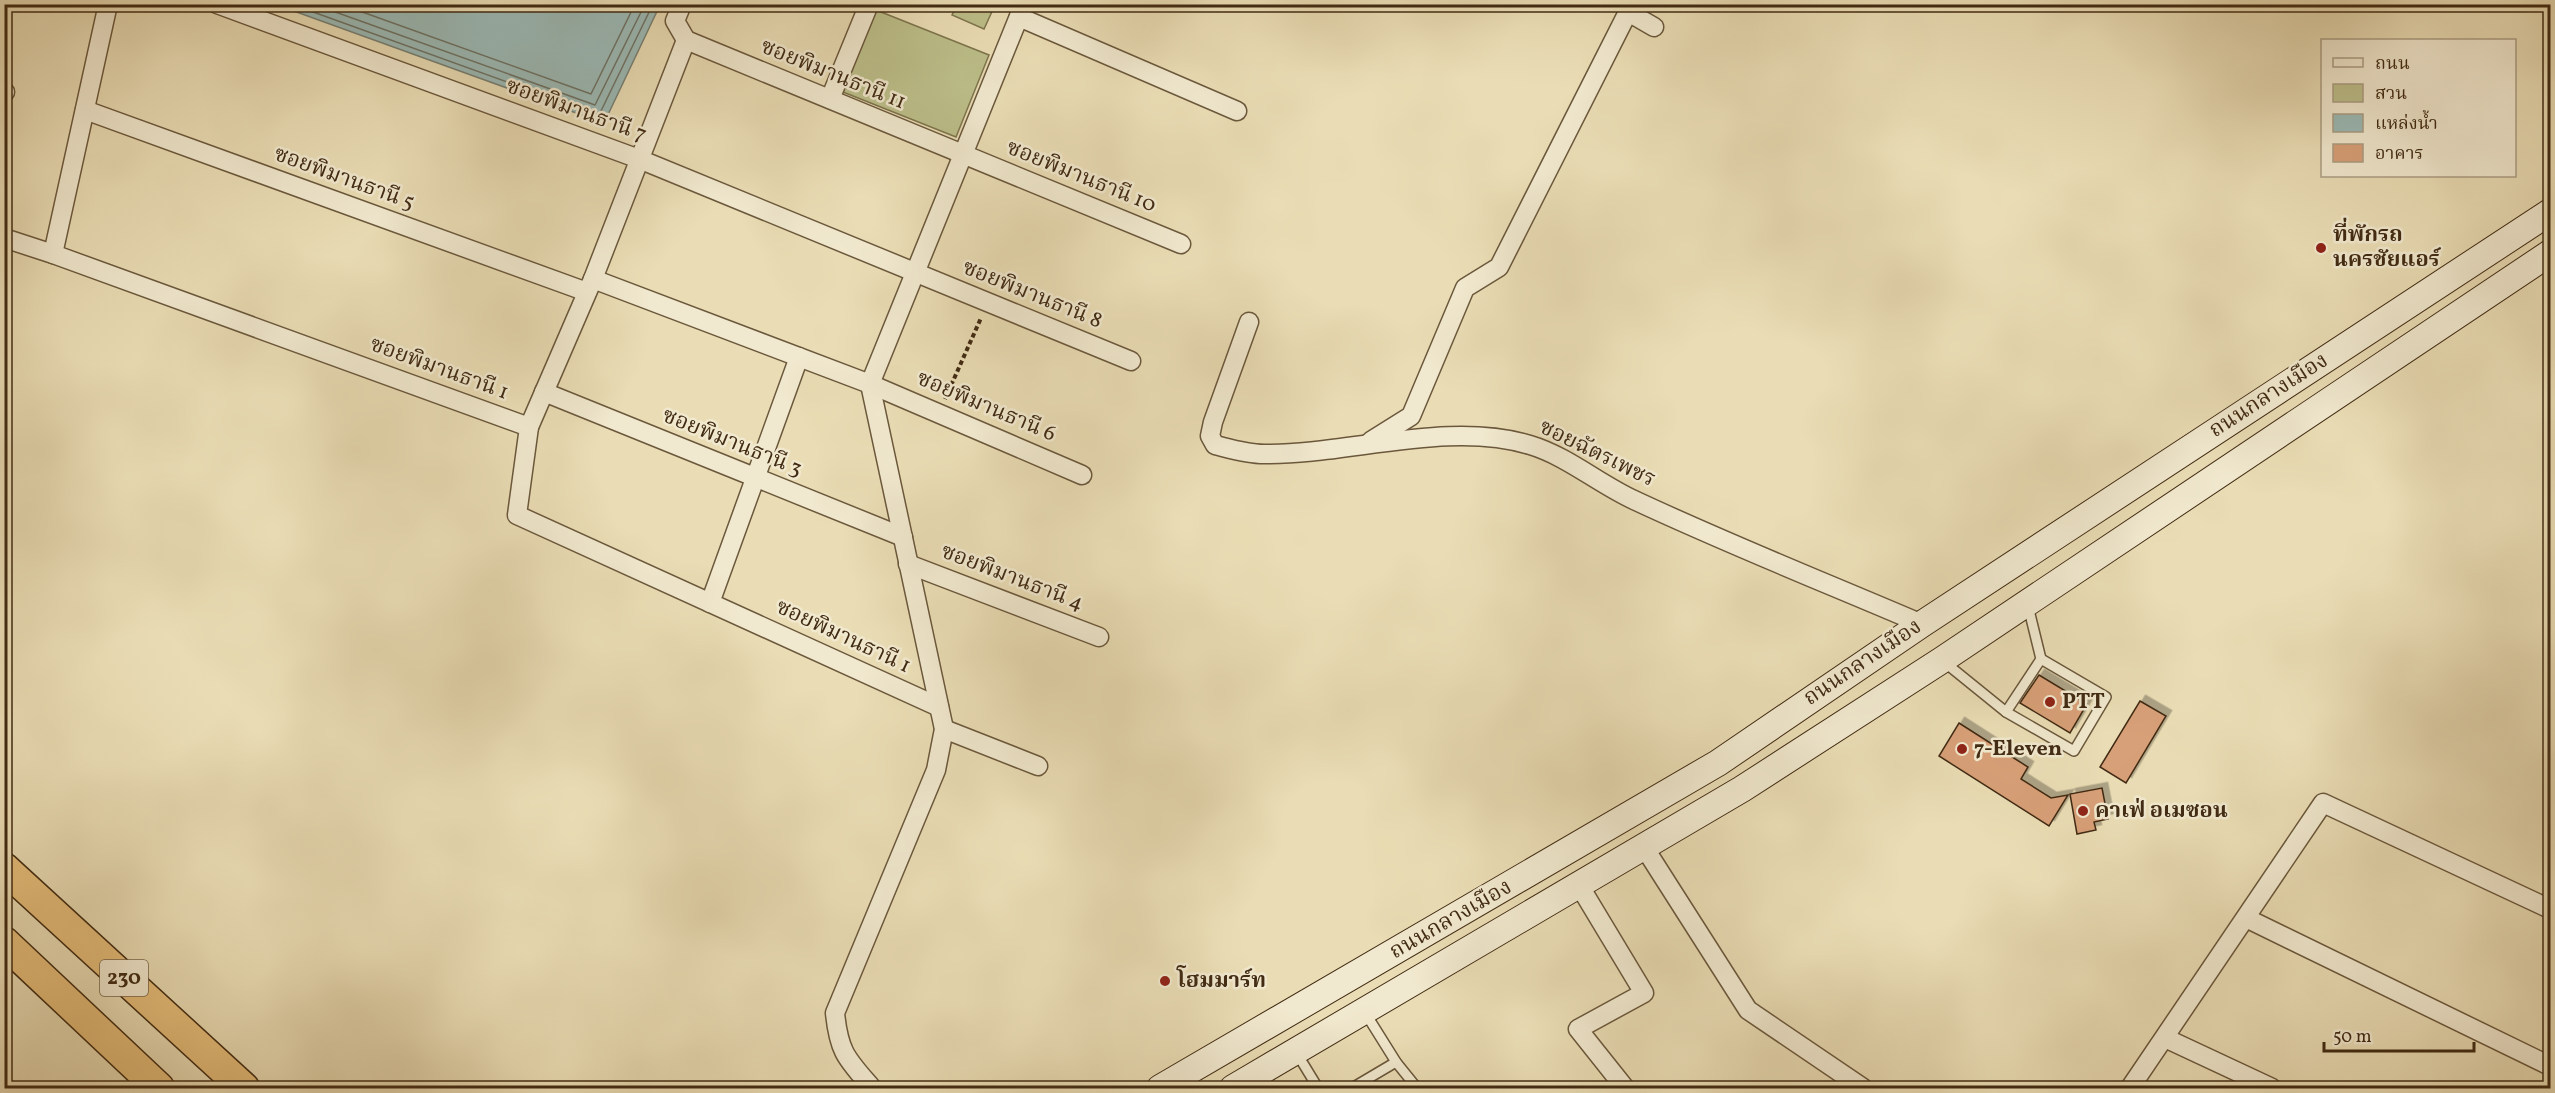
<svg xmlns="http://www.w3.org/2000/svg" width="2555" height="1093" font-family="Vollkorn,'Noto Serif Thai',serif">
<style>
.green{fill:#bcbf8a;stroke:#7e754e;stroke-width:1.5}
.water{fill:#9bbab6;stroke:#778175;stroke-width:1.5}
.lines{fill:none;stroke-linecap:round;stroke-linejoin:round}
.shore{stroke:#6e7264;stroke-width:1.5}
.building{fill:#d8a078;stroke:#412b13;stroke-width:1.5;filter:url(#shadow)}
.service-casing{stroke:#6b583c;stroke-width:12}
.minor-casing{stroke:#6b583c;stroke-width:21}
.secondary-casing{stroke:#412b13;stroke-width:28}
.trunk-casing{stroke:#412b13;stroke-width:33}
.path{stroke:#412b13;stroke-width:4;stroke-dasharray:4.5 3;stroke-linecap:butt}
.service{stroke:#f1e9cf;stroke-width:9}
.minor{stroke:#f1e9cf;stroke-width:18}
.secondary{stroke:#f1e9cf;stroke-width:26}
.trunk{stroke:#e5be7a;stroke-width:30}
.poi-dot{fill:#8f2418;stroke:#f1e9cf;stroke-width:2}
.labels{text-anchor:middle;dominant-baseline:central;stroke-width:5;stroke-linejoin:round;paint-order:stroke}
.shield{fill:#f1e9cf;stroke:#76644b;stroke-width:1.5}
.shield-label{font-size:21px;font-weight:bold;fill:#412b13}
.street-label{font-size:22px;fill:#412b13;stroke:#f1e9cf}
.poi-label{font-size:22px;font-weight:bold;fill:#412b13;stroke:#f1e9cf;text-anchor:start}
</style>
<defs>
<filter id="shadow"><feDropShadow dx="5.5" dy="-5.5" stdDeviation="0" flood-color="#0004"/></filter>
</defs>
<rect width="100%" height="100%" fill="#eaddb5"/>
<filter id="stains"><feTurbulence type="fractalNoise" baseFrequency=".00333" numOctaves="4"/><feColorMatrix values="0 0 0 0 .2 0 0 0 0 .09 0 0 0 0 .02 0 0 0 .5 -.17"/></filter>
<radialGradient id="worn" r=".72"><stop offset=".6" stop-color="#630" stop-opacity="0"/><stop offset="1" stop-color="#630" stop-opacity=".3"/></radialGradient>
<!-- green -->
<g class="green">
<polygon points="957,5 957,4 995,5 984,29 952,15"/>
<polygon points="876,10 989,55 956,137 843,92"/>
</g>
<!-- water -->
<polygon class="water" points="277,5 277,4 660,5 604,123"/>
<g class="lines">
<!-- shore -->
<g class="shore">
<polyline points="291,4 599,115 653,4"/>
<polyline points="313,4 595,105 645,4"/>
<polyline points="340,4 591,94 635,4"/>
</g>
</g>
<!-- building -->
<g class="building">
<polygon points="2039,675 2087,704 2070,733 2020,703"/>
<polygon points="2140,701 2166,716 2126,783 2100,767"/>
<polygon points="1959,723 2028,767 2021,779 2051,798 2068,795 2049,826 1939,756"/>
<polygon points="2102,788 2108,819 2094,822 2096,830 2077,834 2070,794"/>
</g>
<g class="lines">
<!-- service casing -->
<g class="service-casing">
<g id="service">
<polyline points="1943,661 2006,712 2074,751 2106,697 2041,659"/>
<polyline points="2006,712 2041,659 2028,606"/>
<polyline points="1366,1014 1396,1062 1417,1088"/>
<polyline points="1296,1052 1318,1088"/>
<polyline points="1352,1088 1396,1062"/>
</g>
</g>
<!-- minor casing -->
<g class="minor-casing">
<g id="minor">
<polyline points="108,4 53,254 529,427 517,515 939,707"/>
<polyline points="217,4 639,159 1131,361"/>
<polyline points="1019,17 1237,111"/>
<polyline points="686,40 1181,244"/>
<polyline points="4,92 5,92"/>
<polyline points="830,99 869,4"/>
<polyline points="85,110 587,292"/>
<polyline points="4,238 53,254"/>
<polyline points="593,279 870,384 1082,475"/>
<path d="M 1249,322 L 1213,422 L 1210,436 L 1215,445 C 1231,449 1247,454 1264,454 C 1347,455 1449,420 1530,445 C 1567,456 1599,484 1634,500 C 1728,544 1826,583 1922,624"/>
<polyline points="544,392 903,537"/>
<polyline points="529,427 593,279 686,40 675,21 682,4"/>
<polyline points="1371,441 1411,416 1465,288 1499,267 1628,12 1654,27"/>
<polyline points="908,564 1099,637"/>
<polyline points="710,603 799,357"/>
<polyline points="944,729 1038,766"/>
<polyline points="1644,847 1748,1010 1863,1088"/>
<polyline points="1579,885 1644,993 1578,1029 1625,1088"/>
<polyline points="2246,918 2550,1066"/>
<polyline points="2165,1038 2272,1088"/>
<path d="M 872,1088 C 847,1059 839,1053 835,1013 L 936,770 L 944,729 L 870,384 L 1024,4"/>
<polyline points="2130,1088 2323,803 2550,909"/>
</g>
</g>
<!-- secondary casing -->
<g class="secondary-casing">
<g id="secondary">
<polyline points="1160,1088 1718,763 1922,624 2550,212"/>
<polyline points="1233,1088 1742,789 1942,660 2550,253"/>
</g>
</g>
<!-- trunk casing -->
<g class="trunk-casing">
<g id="trunk">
<polyline points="4,868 244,1088"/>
<polyline points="4,942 159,1088"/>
</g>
</g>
<!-- path -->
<polyline class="path" points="945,399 981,318"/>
<!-- service -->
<use href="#service" class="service"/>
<!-- minor -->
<use href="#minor" class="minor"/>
<!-- secondary -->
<use href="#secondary" class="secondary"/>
<!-- trunk -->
<use href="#trunk" class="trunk"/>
</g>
<!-- markers -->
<g class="poi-dot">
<circle cx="2321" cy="248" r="6"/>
<circle cx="2050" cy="702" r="6"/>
<circle cx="1962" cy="749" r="6"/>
<circle cx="2083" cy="811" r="6"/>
<circle cx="1165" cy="981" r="6"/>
</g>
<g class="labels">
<!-- shield labels -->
<rect class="shield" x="100" y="960" width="48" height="36" rx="4.5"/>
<g class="shield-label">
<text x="124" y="978">230</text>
</g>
<!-- street labels -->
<g class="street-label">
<text transform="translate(833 75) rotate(22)">ซอยพิมานธานี 11</text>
<text transform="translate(576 111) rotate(20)">ซอยพิมานธานี 7</text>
<text transform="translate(1081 177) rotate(22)">ซอยพิมานธานี 10</text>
<text transform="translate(344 179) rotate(20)">ซอยพิมานธานี 5</text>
<text transform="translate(1032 295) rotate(22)">ซอยพิมานธานี 8</text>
<text transform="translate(439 369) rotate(20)">ซอยพิมานธานี 1</text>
<text transform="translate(2269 396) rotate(-33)">ถนนกลางเมือง</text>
<text transform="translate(986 407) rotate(23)">ซอยพิมานธานี 6</text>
<text transform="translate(732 443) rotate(22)">ซอยพิมานธานี 3</text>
<text transform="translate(1597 454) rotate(26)">ซอยฉัตรเพชร</text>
<text transform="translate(1012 578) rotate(21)">ซอยพิมานธานี 4</text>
<text transform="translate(843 637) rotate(25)">ซอยพิมานธานี 1</text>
<text transform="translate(1863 663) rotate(-34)">ถนนกลางเมือง</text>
<text transform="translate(1451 920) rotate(-30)">ถนนกลางเมือง</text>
</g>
<!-- poi labels -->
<g class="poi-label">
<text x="2333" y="235">ที่พักรถ<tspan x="2333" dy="25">นครชัยแอร์</tspan></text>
<text x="2062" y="702">PTT</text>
<text x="1974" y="749">7-Eleven</text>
<text x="2095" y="811">คาเฟ่ อเมซอน</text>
<text x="1177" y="981">โฮมมาร์ท</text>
</g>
</g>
<!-- margin -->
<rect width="2555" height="1093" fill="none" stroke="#eaddb5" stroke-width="24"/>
<rect x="6" y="6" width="2543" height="1081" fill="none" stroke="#412b13" stroke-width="3"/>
<rect x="12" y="12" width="2531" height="1069" fill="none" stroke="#412b13" stroke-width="1.5"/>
<!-- legend -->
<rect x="2321" y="39" width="195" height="138" fill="#f1e9cf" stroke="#ab9d84" stroke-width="1.5"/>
<rect x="2333" y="58" width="30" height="9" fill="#f1e9cf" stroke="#ab9d84" stroke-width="1.5"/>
<text x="2375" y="69" font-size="18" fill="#412b13">ถนน</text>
<rect x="2333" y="84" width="30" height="18" fill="#bcbf8a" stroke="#ab9d84" stroke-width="1.5"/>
<text x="2375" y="99" font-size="18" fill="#412b13">สวน</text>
<rect x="2333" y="114" width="30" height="18" fill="#9bbab6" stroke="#ab9d84" stroke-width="1.5"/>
<text x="2375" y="129" font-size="18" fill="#412b13">แหล่งน้ำ</text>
<rect x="2333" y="144" width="30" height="18" fill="#d8a078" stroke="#ab9d84" stroke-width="1.5"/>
<text x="2375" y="159" font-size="18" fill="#412b13">อาคาร</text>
<!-- scale -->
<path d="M2324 1042v9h150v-9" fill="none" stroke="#412b13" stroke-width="3"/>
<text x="2333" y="1042" font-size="18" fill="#412b13" stroke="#f1e9cf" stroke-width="4.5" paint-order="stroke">50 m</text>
<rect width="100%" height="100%" filter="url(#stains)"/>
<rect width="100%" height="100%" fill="url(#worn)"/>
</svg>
